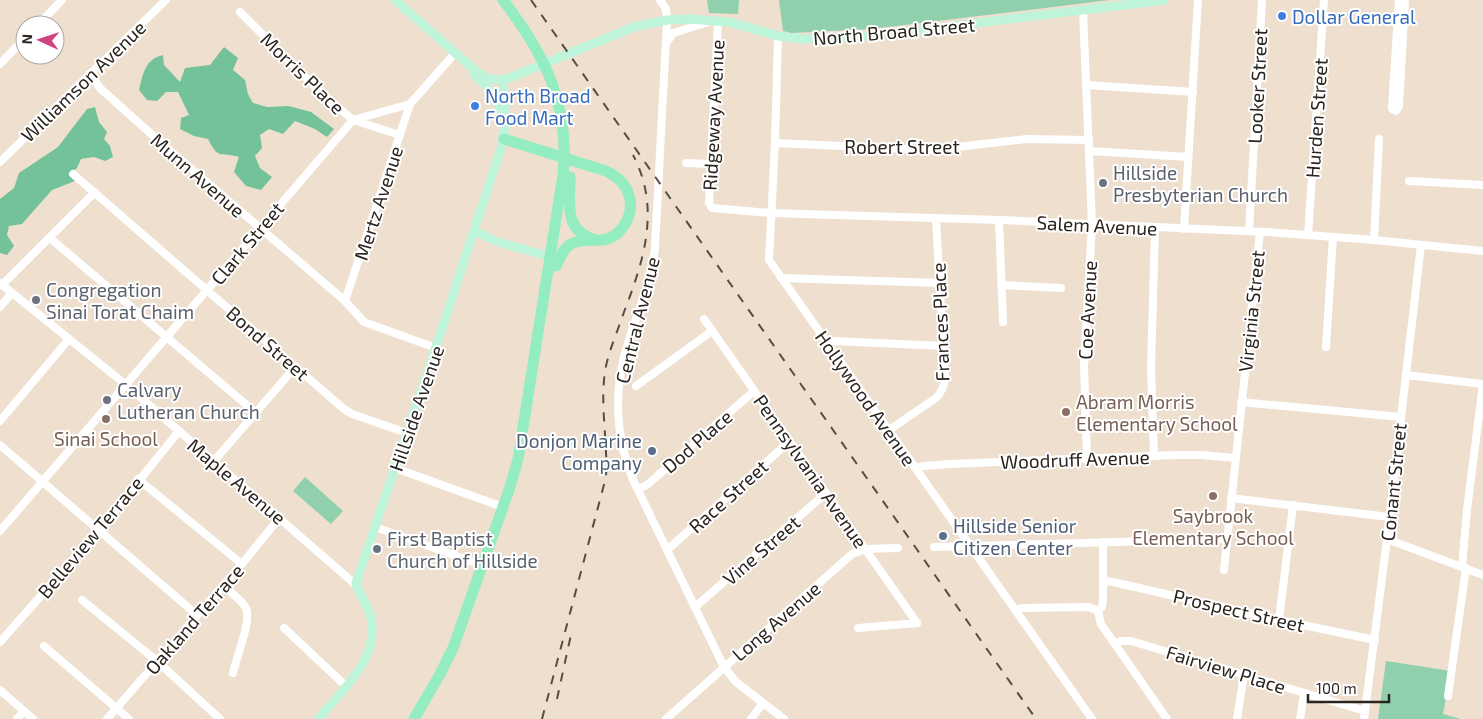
<svg xmlns="http://www.w3.org/2000/svg" width="1483" height="719" font-family="'Exo 2',sans-serif">
<style>
.green{fill:#90d0ad}
.forest{fill:#74c29a}
.lines{fill:none;stroke-linecap:round;stroke-linejoin:round}
.minor{stroke:#fff;stroke-width:8}
.major{stroke:#bef4da;stroke-width:9}
.highway{stroke:#93edc1;stroke-width:11}
.rail{stroke:#564e46;stroke-width:2;stroke-dasharray:9 9;stroke-linecap:butt}
.shop-dot{fill:#3f7fe0;stroke:#fff;stroke-width:2}
.worship-dot{fill:#6b7280;stroke:#fff;stroke-width:2}
.education-dot{fill:#8d6e63;stroke:#fff;stroke-width:2}
.service-dot{fill:#5c6f8a;stroke:#fff;stroke-width:2}
.labels{text-anchor:middle;dominant-baseline:central;stroke-width:4;stroke-linejoin:round;paint-order:stroke}
.shop-label{font-size:19px;fill:#366cbe;stroke:#fff;text-anchor:start}
.street-label{font-size:19px;fill:#2a241e;stroke:#fff}
.worship-label{font-size:19px;fill:#5b616d;stroke:#fff;text-anchor:start}
.education-label{font-size:19px;fill:#785e54;stroke:#fff}
.service-label{font-size:19px;fill:#4e5e75;stroke:#fff;text-anchor:end}
</style>
<rect width="100%" height="100%" fill="#eedfce"/>
<!-- green -->
<g class="green">
<polygon points="707,0 739,0 738,14 709,13"/>
<polygon points="779,0 1110,0 871,29 791,33 783,31"/>
<polygon points="305,477 343,511 331,524 293,491"/>
<polygon points="1386,661 1451,671 1443,714 1461,719 1378,719"/>
</g>
<!-- forest -->
<g class="forest">
<path d="M 224,47 L 238,58 L 233,70 L 245,80 L 248,94 L 253,103 L 267,107 L 289,106 L 311,112 L 334,129 L 327,137 L 315,129 L 295,121 L 283,134 L 269,129 L 260,135 L 262,148 L 255,156 L 260,168 L 272,177 L 261,190 L 246,186 L 234,172 L 239,157 C 219,151 219,161 208,139 L 194,136 L 180,129 L 181,118 L 189,115 L 178,92 L 166,92 L 157,101 L 147,100 L 139,90 C 143,74 145,59 163,55 L 164,65 L 180,82 L 185,68 L 210,65 Z"/>
<polygon points="95,107 99,122 107,132 104,139 110,146 113,157 105,161 94,157 81,159 77,168 70,173 75,181 52,190 22,224 9,226 7,235 14,246 7,255 0,253 0,199 14,188 19,173 58,147 87,109"/>
</g>
<g class="lines">
<!-- minor -->
<g class="minor">
<path d="M 660,0 L 666,9 L 667,20 L 655,247 C 652,281 638,310 628,343 C 613,388 615,438 634,482 L 724,667 L 736,682 L 784,719"/>
<polyline points="1399,0 1392,107 1392,109 1396,111 1399,106 1405,0"/>
<polyline points="1083,11 1092,224 1084,366 1087,459"/>
<polyline points="240,12 319,91 353,120 400,135"/>
<polyline points="718,21 709,203 712,208 771,213 999,220 1267,232 1374,240 1483,251"/>
<polyline points="38,25 62,0"/>
<polyline points="778,36 775,143 769,260 1092,719"/>
<polyline points="668,41 673,33 712,21"/>
<polyline points="0,64 25,38"/>
<polyline points="89,74 101,89 159,141 345,301 364,322 436,348"/>
<polyline points="1087,85 1193,92"/>
<polyline points="775,143 930,150 1027,139 1089,140"/>
<polyline points="1089,151 1188,157"/>
<polyline points="0,162 166,0"/>
<polyline points="686,163 711,164"/>
<polyline points="73,174 344,409 352,414 407,433"/>
<polyline points="1409,181 1483,185"/>
<polyline points="999,220 1003,322"/>
<polyline points="1184,229 1198,0"/>
<polyline points="1249,231 1262,0"/>
<polyline points="1308,235 1324,0"/>
<polyline points="50,238 256,413"/>
<polyline points="1374,240 1379,139"/>
<polyline points="781,278 940,283"/>
<polyline points="0,283 125,384 356,585"/>
<polyline points="2,285 95,192"/>
<polyline points="1002,285 1061,288"/>
<polyline points="345,301 410,104"/>
<polyline points="0,307 12,293"/>
<polyline points="704,319 917,623"/>
<polyline points="827,342 834,341 943,346"/>
<polyline points="1326,347 1333,237"/>
<polyline points="1406,375 1483,384"/>
<polyline points="636,386 712,331"/>
<polyline points="1241,402 1401,417"/>
<polyline points="0,421 69,339"/>
<path d="M 889,430 L 936,398 C 942,392 944,387 945,379 L 936,218"/>
<polyline points="0,445 197,615"/>
<polyline points="1154,456 1151,369 1155,227"/>
<polyline points="214,461 295,367"/>
<polyline points="395,468 503,507"/>
<polyline points="916,468 923,466 950,464 1175,455 1202,455 1235,458"/>
<polyline points="138,479 242,564"/>
<polyline points="638,489 647,485 754,391"/>
<polyline points="1231,498 1389,517"/>
<polyline points="375,527 482,565"/>
<polyline points="0,531 353,120 410,104 455,53"/>
<polyline points="1387,539 1483,575"/>
<polyline points="934,547 1227,539"/>
<polyline points="667,550 790,441"/>
<polyline points="1462,567 1467,510 1483,384"/>
<polyline points="1224,570 1260,232"/>
<polyline points="1103,581 1113,582 1279,620 1375,640"/>
<path d="M 223,586 C 230,592 241,599 246,608 C 252,620 236,658 233,673"/>
<polyline points="82,600 157,661 220,719"/>
<polyline points="695,607 826,493"/>
<polyline points="1015,610 1022,608 1089,607 1098,611"/>
<polyline points="1098,611 1101,624 1167,719"/>
<polyline points="1098,611 1102,607 1103,600 1103,542"/>
<polyline points="1279,620 1293,505"/>
<polyline points="284,628 346,686"/>
<polyline points="858,628 917,623"/>
<polyline points="0,642 99,530 179,431"/>
<polyline points="1115,643 1121,641 1131,641 1365,711"/>
<polyline points="44,646 129,719"/>
<polyline points="0,690 33,719"/>
<polyline points="1448,696 1466,568"/>
<polyline points="17,719 24,711"/>
<polyline points="107,719 246,559 280,517"/>
<polyline points="666,719 852,554 866,549 898,548"/>
<polyline points="751,719 763,703"/>
<polyline points="1237,719 1244,674"/>
<polyline points="1300,719 1304,693"/>
<polyline points="1364,719 1387,539 1421,245"/>
</g>
<!-- major -->
<g class="major">
<path d="M 395,0 L 477,72 C 488,79 496,82 509,78 L 634,27 L 667,20 L 689,19 L 729,22 L 778,36 L 802,39 L 873,36 L 1164,0"/>
<polyline points="474,74 491,91 504,115"/>
<polyline points="475,231 498,242 551,257"/>
<path d="M 318,719 C 342,691 380,658 371,618 C 368,605 359,594 356,583 L 432,359 L 501,148 L 506,122 L 503,80"/>
</g>
<!-- highway -->
<g class="highway">
<path d="M 504,139 L 606,171 C 619,177 628,186 630,200 C 633,217 620,238 602,240 C 592,241 580,239 571,244 C 563,248 560,259 556,266"/>
<path d="M 570,177 C 570,204 563,230 595,240"/>
<path d="M 414,719 L 440,674 L 453,648 L 510,487 L 518,459 L 563,175 C 570,104 545,55 503,0"/>
</g>
<!-- rail -->
<g class="rail">
<polyline points="531,0 1036,719"/>
<polyline points="557,699 572,630"/>
<path d="M 542,719 L 606,477 C 608,440 599,402 606,366 C 610,348 618,330 624,312 C 644,260 661,208 633,155"/>
</g>
</g>
<!-- markers -->
<g class="shop-dot">
<circle cx="1282" cy="16" r="5"/>
<circle cx="475" cy="106" r="5"/>
</g>
<g class="worship-dot">
<circle cx="1103" cy="183" r="5"/>
<circle cx="36" cy="300" r="5"/>
<circle cx="107" cy="400" r="5"/>
<circle cx="377" cy="549" r="5"/>
</g>
<g class="education-dot">
<circle cx="1066" cy="412" r="5"/>
<circle cx="106" cy="419" r="5"/>
<circle cx="1213" cy="496" r="5"/>
</g>
<g class="service-dot">
<circle cx="652" cy="451" r="5"/>
<circle cx="943" cy="536" r="5"/>
</g>
<g class="labels">
<!-- shop labels -->
<g class="shop-label">
<text x="1292" y="16">Dollar General</text>
<text x="485" y="95">North Broad<tspan x="485" dy="22">Food Mart</tspan></text>
</g>
<!-- street labels -->
<g class="street-label">
<text transform="translate(894 31) rotate(-5)">North Broad Street</text>
<text transform="translate(303 73) rotate(44)">Morris Place</text>
<text transform="translate(83 81) rotate(-44)">Williamson Avenue</text>
<text transform="translate(1257 86) rotate(-87)">Looker Street</text>
<text transform="translate(713 115) rotate(-87)">Ridgeway Avenue</text>
<text transform="translate(1316 118) rotate(-86)">Hurden Street</text>
<text x="902" y="146">Robert Street</text>
<text transform="translate(198 175) rotate(41)">Munn Avenue</text>
<text transform="translate(378 203) rotate(-72)">Mertz Avenue</text>
<text transform="translate(1097 225) rotate(3)">Salem Avenue</text>
<text transform="translate(247 243) rotate(-50)">Clark Street</text>
<text transform="translate(1087 310) rotate(-87)">Coe Avenue</text>
<text transform="translate(1251 311) rotate(-84)">Virginia Street</text>
<text transform="translate(637 320) rotate(-76)">Central Avenue</text>
<text transform="translate(940 322) rotate(-92)">Frances Place</text>
<text transform="translate(268 343) rotate(41)">Bond Street</text>
<text transform="translate(866 398) rotate(55)">Hollywood Avenue</text>
<text transform="translate(416 408) rotate(-71)">Hillside Avenue</text>
<text transform="translate(697 441) rotate(-41)">Dod Place</text>
<text transform="translate(1075 459) rotate(-2)">Woodruff Avenue</text>
<text transform="translate(811 471) rotate(55)">Pennsylvania Avenue</text>
<text transform="translate(237 481) rotate(40)">Maple Avenue</text>
<text transform="translate(1393 482) rotate(-84)">Conant Street</text>
<text transform="translate(728 496) rotate(-42)">Race Street</text>
<text transform="translate(90 537) rotate(-50)">Belleview Terrace</text>
<text transform="translate(761 550) rotate(-41)">Vine Street</text>
<text transform="translate(1239 610) rotate(13)">Prospect Street</text>
<text transform="translate(194 619) rotate(-49)">Oakland Terrace</text>
<text transform="translate(776 621) rotate(-41)">Long Avenue</text>
<text transform="translate(1226 669) rotate(17)">Fairview Place</text>
</g>
<!-- worship labels -->
<g class="worship-label">
<text x="1113" y="172">Hillside<tspan x="1113" dy="22">Presbyterian Church</tspan></text>
<text x="46" y="289">Congregation<tspan x="46" dy="22">Sinai Torat Chaim</tspan></text>
<text x="117" y="389">Calvary<tspan x="117" dy="22">Lutheran Church</tspan></text>
<text x="387" y="538">First Baptist<tspan x="387" dy="22">Church of Hillside</tspan></text>
</g>
<!-- education labels -->
<g class="education-label">
<text x="1076" y="401" text-anchor="start">Abram Morris<tspan x="1076" dy="22">Elementary School</tspan></text>
<text x="106" y="438">Sinai School</text>
<text x="1213" y="515">Saybrook<tspan x="1213" dy="22">Elementary School</tspan></text>
</g>
<!-- service labels -->
<g class="service-label">
<text x="642" y="440">Donjon Marine<tspan x="642" dy="22">Company</tspan></text>
<text x="953" y="525" text-anchor="start">Hillside Senior<tspan x="953" dy="22">Citizen Center</tspan></text>
</g>
</g>
<!-- north arrow -->
<g transform="translate(40 40) rotate(273)"><circle r="24" fill="#ffffff" stroke="#aaa7a5"/>
<path d="M0-4L9 19L0 12L-9 19Z" fill="#cd447e"/>
<text y="-8" font-size="14" font-weight="bold" text-anchor="middle" fill="#2a241e">N</text>
</g>
<!-- scale -->
<path d="M1308 694v8h81v-8" fill="none" stroke="#2a241e" stroke-width="2.5"/>
<text x="1316" y="694" font-size="15" fill="#2a241e" stroke="#ffffff" stroke-width="4" paint-order="stroke">100 m</text>
</svg>
